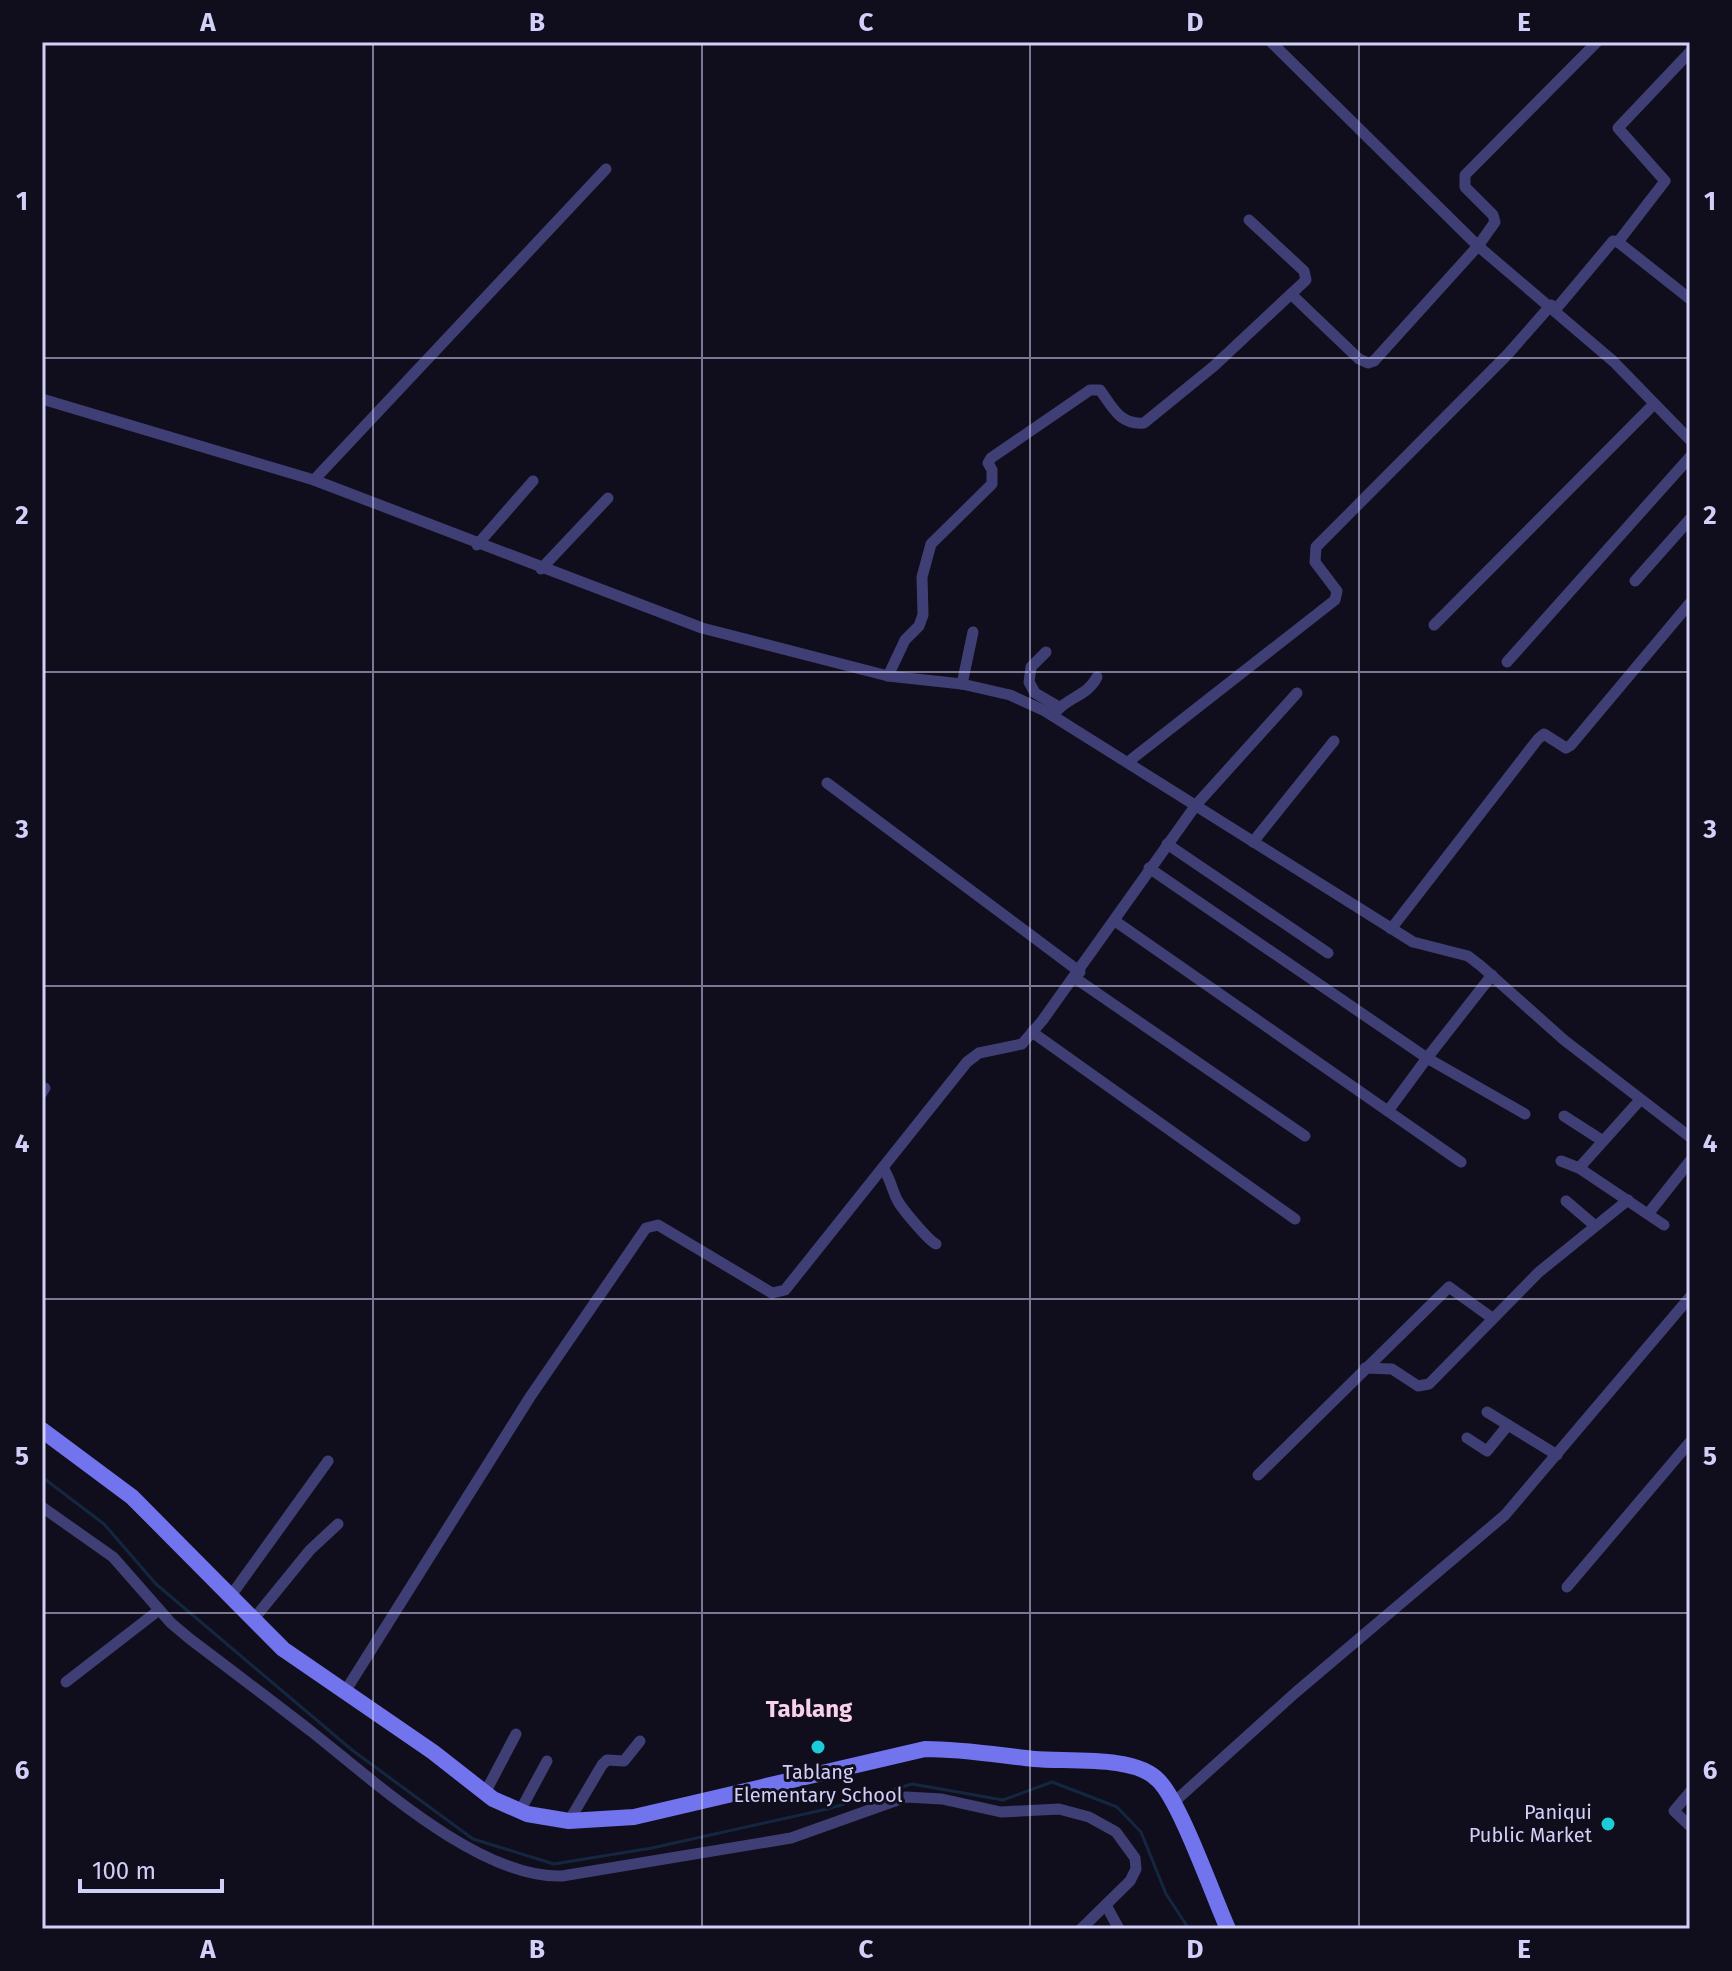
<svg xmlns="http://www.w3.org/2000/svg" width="1732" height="1971" font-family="'Fira Sans',sans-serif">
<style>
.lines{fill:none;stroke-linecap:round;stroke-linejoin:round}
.stream{stroke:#142740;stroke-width:3}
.street{stroke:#3f3f75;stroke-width:11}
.secondary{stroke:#7274ed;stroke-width:16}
.grid{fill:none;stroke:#d2cff9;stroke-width:2;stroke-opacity:0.55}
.poi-dot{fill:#1bcdd8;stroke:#100e1c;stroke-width:3}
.labels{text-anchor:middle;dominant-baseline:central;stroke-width:6;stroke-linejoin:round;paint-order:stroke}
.poi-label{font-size:20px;fill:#d2cff9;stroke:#100e1c}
.quarter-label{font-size:24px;font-weight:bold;fill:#f9d1ec;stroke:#100e1c}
.neatline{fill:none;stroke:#d2cff9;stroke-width:3}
.grid-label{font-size:26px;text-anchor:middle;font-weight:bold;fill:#d2cff9}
</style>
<rect width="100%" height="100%" fill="#100e1c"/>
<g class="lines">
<!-- stream -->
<polyline class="stream" points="42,1477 104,1524 156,1584 352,1750 473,1839 554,1864 652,1848 827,1809 912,1784 1003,1800 1052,1782 1117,1807 1141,1832 1166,1894 1189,1929"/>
<!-- street -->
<g class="street">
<polyline points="1271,42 1478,246 1613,361 1690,440"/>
<polyline points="1249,220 1304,271 1306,280 1291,294"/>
<polyline points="1618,242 1690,299"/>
<polyline points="1556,309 1613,241 1618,242 1665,181 1618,128 1690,52"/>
<polyline points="42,399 314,480 702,628 888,676 962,684 1010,695 1045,711 1413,942 1468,956 1481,966 1564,1040 1690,1137"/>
<polyline points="314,480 606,169"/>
<polyline points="477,545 533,481"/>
<polyline points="541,569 608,498"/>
<polyline points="1635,581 1690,519"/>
<polyline points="1434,625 1654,404"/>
<polyline points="1046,652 1031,667 1029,682 1035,693 1059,707"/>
<polyline points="1507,662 1690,457"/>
<path d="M 888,676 L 905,640 L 919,626 L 923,615 L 922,577 L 931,544 L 992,484 L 992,470 L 988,463 L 991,458 L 1090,390 L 1100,390 C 1113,408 1120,425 1144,423 L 1214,366 L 1291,294 L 1359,359 L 1368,363 L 1374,361 L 1478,246 L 1495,222 L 1493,215 L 1465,187 L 1465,175 L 1597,42"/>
<polyline points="962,684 973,632"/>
<path d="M 1056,712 C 1067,697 1087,697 1097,677"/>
<polyline points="1128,762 1335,600 1337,591 1315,562 1316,547 1508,354 1551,305"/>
<polyline points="827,783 1080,972"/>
<polyline points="1253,842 1334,741"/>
<polyline points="1167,844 1328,953"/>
<polyline points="1149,868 1427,1058 1492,975"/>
<polyline points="1115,921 1461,1162"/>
<polyline points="1391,929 1538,739 1544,734 1566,748 1571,745 1690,603"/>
<polyline points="1075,978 1305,1136"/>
<polyline points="1032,1032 1295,1219"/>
<polyline points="42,1093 45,1088"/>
<polyline points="1640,1100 1579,1168 1664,1225"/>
<polyline points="1388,1111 1427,1058 1525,1114"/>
<polyline points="1564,1116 1603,1141"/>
<polyline points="1561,1161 1579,1168"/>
<path d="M 883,1168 C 891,1179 892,1192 899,1203 C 904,1211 929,1241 936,1244"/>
<polyline points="1566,1201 1593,1224"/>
<polyline points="1648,1214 1690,1161"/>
<polyline points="1365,1368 1392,1369 1418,1386 1429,1384 1539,1272 1628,1200"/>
<polyline points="1487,1412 1557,1455"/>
<polyline points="1467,1438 1487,1451 1508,1425"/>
<polyline points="1258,1475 1449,1287 1492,1318"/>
<path d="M 42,1507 L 113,1557 L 171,1623 L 190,1639 C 231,1670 272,1701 312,1732 C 374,1781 480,1879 562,1876 L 791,1838 L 906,1797 L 942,1799 L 1001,1812 L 1059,1809 L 1089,1817 L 1116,1832 L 1135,1858 L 1136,1869 L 1130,1881 L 1081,1929"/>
<polyline points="1567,1587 1690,1442"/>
<polyline points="230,1597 328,1461"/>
<polyline points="253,1620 310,1550 338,1524"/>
<polyline points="66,1682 159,1610"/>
<polyline points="346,1690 530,1397 646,1228 658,1225 772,1293 785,1290 967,1062 979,1053 1022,1044 1042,1021 1196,805 1297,693"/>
<polyline points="1690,1792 1674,1811 1690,1826"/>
<polyline points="485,1793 516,1734"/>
<polyline points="1173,1803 1295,1693 1505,1515 1690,1297"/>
<polyline points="520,1811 547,1761"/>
<polyline points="569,1821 602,1765 607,1760 624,1761 640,1741"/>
<polyline points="1107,1907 1119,1929"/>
</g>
<!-- secondary -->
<path class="secondary" d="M 42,1430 L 132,1497 L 283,1649 L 433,1752 L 493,1799 L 527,1814 L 569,1821 L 634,1817 L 925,1749 C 963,1749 997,1755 1034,1759 C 1067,1762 1135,1755 1158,1780 C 1180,1801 1213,1896 1228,1929"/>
</g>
<!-- grid -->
<path class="grid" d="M 373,42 L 373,1929M 702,42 L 702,1929M 1030,42 L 1030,1929M 1359,42 L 1359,1929M 42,358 L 1690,358M 42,672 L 1690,672M 42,986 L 1690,986M 42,1299 L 1690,1299M 42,1613 L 1690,1613"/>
<!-- markers -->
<g class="poi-dot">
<circle cx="818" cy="1747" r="8"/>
<circle cx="1608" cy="1824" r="8"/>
</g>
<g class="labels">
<!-- poi labels -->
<g class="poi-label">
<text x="818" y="1772">Tablang<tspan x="818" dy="23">Elementary School</tspan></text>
<text x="1592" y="1812" text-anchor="end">Paniqui<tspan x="1592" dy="23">Public Market</tspan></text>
</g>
<!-- quarter labels -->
<g class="quarter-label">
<text x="809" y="1709">Tablang</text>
</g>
</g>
<!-- border -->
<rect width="1732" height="1971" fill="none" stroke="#100e1c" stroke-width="88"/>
<!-- scale -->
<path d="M80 1879v12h142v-12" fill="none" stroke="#d2cff9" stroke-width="4"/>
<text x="92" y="1879" font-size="24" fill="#d2cff9" stroke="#100e1c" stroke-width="6" paint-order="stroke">100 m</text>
<rect x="44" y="44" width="1644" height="1883" class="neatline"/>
<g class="grid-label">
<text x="208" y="31">A</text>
<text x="537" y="31">B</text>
<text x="866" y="31">C</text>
<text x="1195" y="31">D</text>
<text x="1524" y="31">E</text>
<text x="22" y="210">1</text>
<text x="1710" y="210">1</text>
<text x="22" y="524">2</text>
<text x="1710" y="524">2</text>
<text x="22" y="838">3</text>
<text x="1710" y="838">3</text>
<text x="22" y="1152">4</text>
<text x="1710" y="1152">4</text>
<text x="22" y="1465">5</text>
<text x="1710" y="1465">5</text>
<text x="22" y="1779">6</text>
<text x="1710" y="1779">6</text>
<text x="208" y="1958">A</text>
<text x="537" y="1958">B</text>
<text x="866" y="1958">C</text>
<text x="1195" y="1958">D</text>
<text x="1524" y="1958">E</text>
</g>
</svg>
